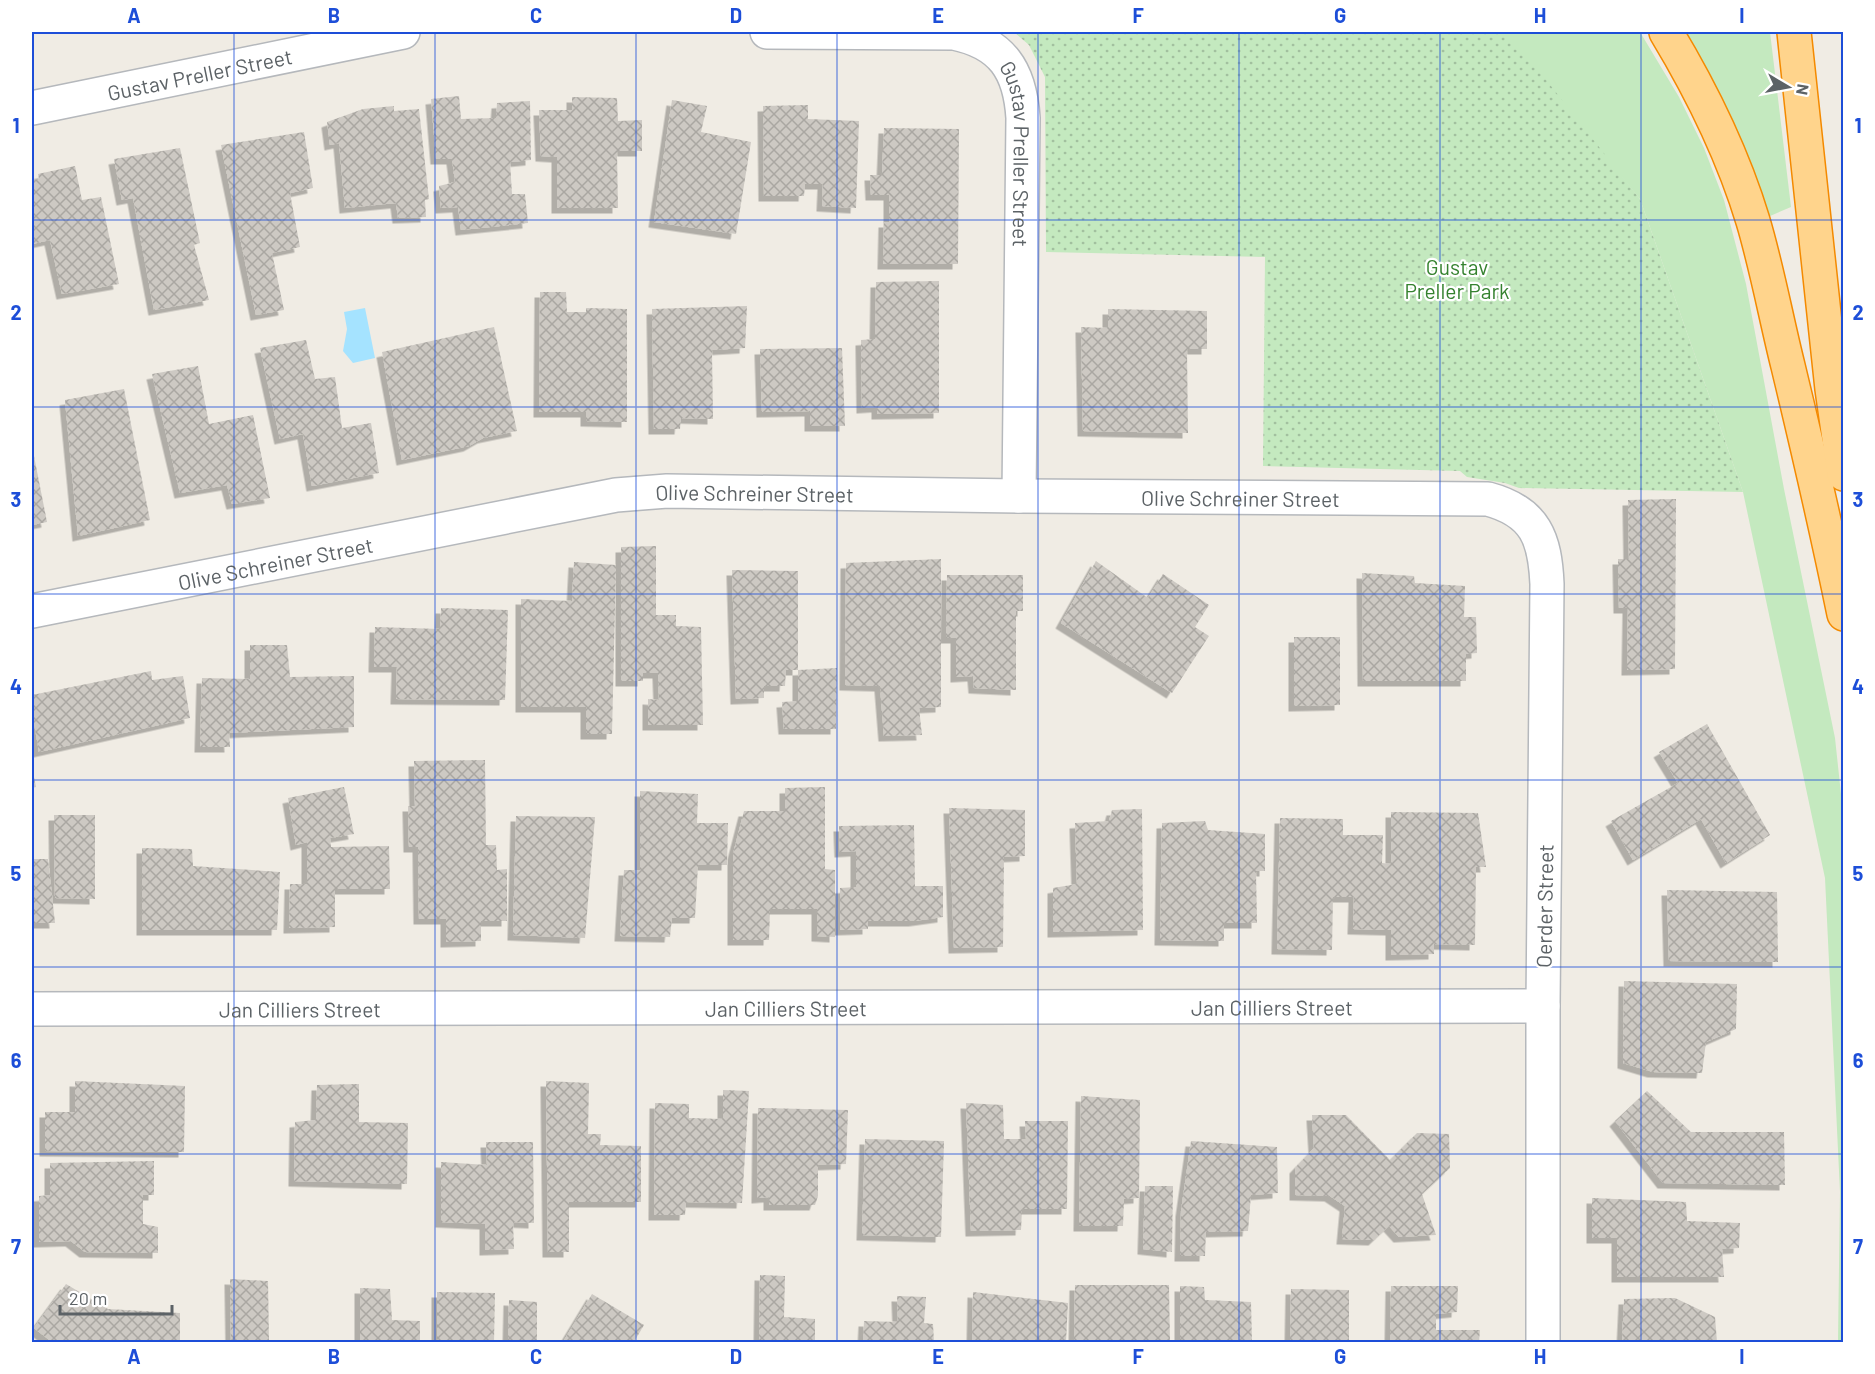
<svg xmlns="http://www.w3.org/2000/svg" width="1875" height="1374" font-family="Barlow,sans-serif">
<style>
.green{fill:#c4e9bf}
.park{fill:url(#park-dots)}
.water{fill:#a5e3ff}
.building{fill:url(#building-cross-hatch);filter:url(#shadow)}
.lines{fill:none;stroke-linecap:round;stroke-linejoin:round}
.minor-casing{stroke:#b5b8bc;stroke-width:36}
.highway-casing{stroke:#f48a00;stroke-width:36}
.minor{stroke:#fff;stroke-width:33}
.highway{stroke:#ffd48c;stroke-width:33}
.grid{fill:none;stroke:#1d4ed8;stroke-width:1.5;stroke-opacity:0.55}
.labels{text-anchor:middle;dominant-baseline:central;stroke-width:4.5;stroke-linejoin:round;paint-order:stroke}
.street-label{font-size:21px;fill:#5c6266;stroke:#fff}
.park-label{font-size:21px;fill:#35822f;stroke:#fff}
.neatline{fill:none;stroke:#1d4ed8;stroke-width:2}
.grid-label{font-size:20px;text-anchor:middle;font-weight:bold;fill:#1d4ed8}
</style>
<defs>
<pattern id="park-dots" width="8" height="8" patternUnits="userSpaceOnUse" patternTransform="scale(1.5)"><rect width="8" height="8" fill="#c4e9bf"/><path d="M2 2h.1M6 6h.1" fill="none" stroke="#a2c09f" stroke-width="1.8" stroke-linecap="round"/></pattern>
<pattern id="building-cross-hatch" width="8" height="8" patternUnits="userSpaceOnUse" patternTransform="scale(1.5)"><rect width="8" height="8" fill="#cdc9c3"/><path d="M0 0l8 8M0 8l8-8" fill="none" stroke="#aaa7a2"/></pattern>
<filter id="shadow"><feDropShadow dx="-5.5" dy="5.5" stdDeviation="0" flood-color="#0004"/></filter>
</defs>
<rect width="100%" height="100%" fill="#f0ece4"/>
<!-- green -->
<g class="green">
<polygon points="1502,32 1640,32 1679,97 1704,148 1724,200 1746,284 1784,489 1835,738 1844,822 1843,1342 1838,1342 1840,1192 1825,878 1743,492 1640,199"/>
<polygon points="1686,32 1770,32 1791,207 1763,219 1722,101"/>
</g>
<!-- park -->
<polygon class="park" points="1014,32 1502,32 1525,53 1640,199 1743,492 1519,488 1505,483 1467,477 1460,471 1263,466 1265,257 1046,252 1045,77 1029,45"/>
<!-- water -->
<polygon class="water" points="365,308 375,358 353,363 343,351 347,329 344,312"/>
<!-- building -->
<g class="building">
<polygon points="459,96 461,119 496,118 497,103 530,101 531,160 510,162 512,194 525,194 528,223 461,230 458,207 441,208 439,186 455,182 452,159 436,159 431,99"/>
<polygon points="572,97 617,98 618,121 642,120 642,151 617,151 618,208 557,208 557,157 541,156 539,110 572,110"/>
<polygon points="672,100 707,106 701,132 751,142 736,234 654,222"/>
<polygon points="808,105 808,119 859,121 856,208 822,206 823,184 805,184 804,196 764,196 763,106"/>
<polygon points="394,106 394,111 419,109 429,199 425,200 426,217 398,218 396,203 345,208 339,143 330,145 327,122 363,109"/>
<polygon points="884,128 959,129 958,264 883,264 884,222 889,222 889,195 871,195 870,175 882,175"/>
<polygon points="304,132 313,188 290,193 300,247 272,253 284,310 256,315 221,145"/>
<polygon points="180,148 200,243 194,245 209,300 154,310 133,198 122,200 114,159"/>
<polygon points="75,166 82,200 101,197 119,284 62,294 50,240 32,244 32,180 39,179 38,174"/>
<polygon points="939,281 939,413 877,414 877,407 862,408 861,340 875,339 876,282"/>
<polygon points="540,292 566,292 567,312 586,312 586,308 627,309 627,422 586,421 586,412 539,412"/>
<polygon points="747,306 745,348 712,350 713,419 681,418 680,429 654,429 652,309"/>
<polygon points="1108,309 1207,311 1207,349 1187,349 1188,433 1083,431 1081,327 1108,328"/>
<polygon points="494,327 517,431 483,438 469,446 402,460 382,352"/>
<polygon points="306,340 315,379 335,377 342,428 371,423 379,473 312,486 303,434 280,439 260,348"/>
<polygon points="842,348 845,426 810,426 810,411 762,412 760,349"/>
<polygon points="198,366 209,424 253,415 270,498 232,504 227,485 180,493 152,374"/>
<polygon points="124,389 150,520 78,536 65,400"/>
<polygon points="33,451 47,522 32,525 32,451"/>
<polygon points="1676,499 1675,669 1627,670 1628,608 1619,608 1618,559 1629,559 1628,500"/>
<polygon points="656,546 656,615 676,615 676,626 701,627 703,725 648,725 648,699 659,700 658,673 643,673 643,681 621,681 621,547"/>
<polygon points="941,559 941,707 919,708 922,735 884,736 880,686 845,685 846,563"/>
<polygon points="1096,561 1148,598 1163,574 1209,605 1195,627 1209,636 1172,693 1061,623"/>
<polygon points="574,562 616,565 612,734 586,734 586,707 521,707 521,599 572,601"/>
<polygon points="732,570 798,571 798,670 837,668 836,729 784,729 782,702 798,701 798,670 786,670 785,686 764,686 764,698 736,699"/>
<polygon points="1362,573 1414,576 1415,583 1465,586 1464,617 1476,617 1477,653 1466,654 1466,681 1363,681"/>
<polygon points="947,575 1023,575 1023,611 1016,611 1016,690 974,688 973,676 956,677 956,638 946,638"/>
<polygon points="441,608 508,610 505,700 396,699 397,667 374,667 375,627 440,629"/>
<polygon points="1294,637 1340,637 1340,705 1294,706"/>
<polygon points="250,645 287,645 290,677 354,676 354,727 229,733 230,747 200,747 202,678 250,679"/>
<polygon points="151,671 152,680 183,676 190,718 39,752 32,711 32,695"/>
<polygon points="1707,724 1770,835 1726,863 1701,819 1633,860 1611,821 1678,783 1659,752"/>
<polygon points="485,760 486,845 496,845 497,870 507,869 507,921 481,921 481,941 446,942 446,919 419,919 418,847 409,847 408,806 415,806 414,761"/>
<polygon points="32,768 36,787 32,788"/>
<polygon points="344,787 354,834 330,838 331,847 389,846 390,889 335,889 335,927 289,928 290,884 307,884 307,842 296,845 288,798"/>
<polygon points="825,787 825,869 835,870 835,937 817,936 817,909 770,909 769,940 733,940 733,854 744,811 785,811 785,788"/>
<polygon points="640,791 698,794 697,823 728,823 727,865 698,865 695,918 672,918 670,937 620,936 624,870 640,870"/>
<polygon points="949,808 1025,810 1025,856 1004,857 1003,947 954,948"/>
<polygon points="1142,809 1143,930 1053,932 1053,888 1077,884 1075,823 1109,821 1112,810"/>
<polygon points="1391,812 1478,813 1486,867 1476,867 1475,945 1434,944 1434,954 1391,955 1391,930 1353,929 1354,897 1333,897 1332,950 1277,949 1280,818 1343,819 1343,835 1383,835 1382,863 1391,864"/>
<polygon points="54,815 95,815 95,899 55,898"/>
<polygon points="516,816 595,817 585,938 513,935"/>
<polygon points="1205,821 1208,830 1265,834 1265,871 1256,871 1257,923 1224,923 1224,941 1160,940 1162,823"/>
<polygon points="914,825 915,886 943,886 943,917 914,921 868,921 868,929 840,930 840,888 856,887 856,851 840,852 839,826"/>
<polygon points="142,848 192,849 193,866 280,872 277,930 142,930"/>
<polygon points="32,859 48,859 55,923 32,923"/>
<polygon points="1667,890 1777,892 1778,962 1669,961"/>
<polygon points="1624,981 1737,984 1736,1029 1706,1042 1702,1073 1653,1072 1623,1063"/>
<polygon points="75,1081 185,1086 184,1152 45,1151 45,1112 75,1112"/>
<polygon points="546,1081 589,1083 588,1134 601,1134 600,1145 641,1146 641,1202 569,1202 569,1252 548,1252"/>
<polygon points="359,1084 359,1122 408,1123 407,1184 294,1181 295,1122 316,1120 317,1085"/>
<polygon points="723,1090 749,1091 742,1203 686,1202 685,1215 654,1215 655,1103 689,1104 689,1118 723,1119"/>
<polygon points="1647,1091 1691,1132 1784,1132 1785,1185 1663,1183 1615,1121"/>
<polygon points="1081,1096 1140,1100 1139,1198 1124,1199 1123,1226 1079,1226"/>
<polygon points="966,1103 1003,1105 1004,1139 1026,1139 1025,1121 1068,1121 1067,1209 1022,1209 1021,1230 971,1231"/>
<polygon points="758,1108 848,1110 846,1164 818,1165 818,1196 815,1205 769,1205 769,1197 757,1198"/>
<polygon points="1312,1115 1346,1115 1390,1160 1417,1133 1449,1134 1450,1168 1422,1194 1436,1235 1399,1237 1389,1226 1374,1240 1342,1239 1345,1206 1330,1196 1295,1195 1295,1168 1314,1148"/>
<polygon points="865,1139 944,1141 941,1237 862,1235"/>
<polygon points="1191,1141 1277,1147 1278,1193 1251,1195 1248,1231 1206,1232 1205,1256 1180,1256 1181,1211"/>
<polygon points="486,1142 533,1142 534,1223 513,1222 514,1249 485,1250 485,1224 441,1222 441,1162 487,1165"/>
<polygon points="154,1161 154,1195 143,1195 143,1224 158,1227 158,1253 85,1252 71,1241 39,1242 39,1196 50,1195 50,1163"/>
<polygon points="1145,1186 1173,1186 1172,1252 1143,1249"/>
<polygon points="1592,1198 1686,1202 1687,1221 1740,1223 1739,1248 1722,1249 1724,1277 1617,1277 1617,1238 1592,1238"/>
<polygon points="760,1275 785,1276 784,1317 815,1319 815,1342 759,1342"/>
<polygon points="230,1279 268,1281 269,1342 231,1342"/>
<polygon points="66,1284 108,1309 180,1313 180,1342 52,1342 34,1328"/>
<polygon points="1075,1285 1169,1285 1170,1342 1074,1342"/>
<polygon points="1180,1286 1204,1287 1205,1300 1251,1302 1252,1342 1180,1342"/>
<polygon points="1391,1286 1458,1286 1457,1312 1436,1314 1436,1330 1480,1330 1479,1342 1390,1342"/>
<polygon points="360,1288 390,1289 392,1320 420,1321 420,1342 360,1342"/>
<polygon points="1291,1289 1349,1290 1349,1342 1290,1342"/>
<polygon points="437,1292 495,1293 494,1342 437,1342"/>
<polygon points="973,1292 1068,1303 1066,1342 972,1342"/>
<polygon points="592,1294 644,1325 634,1342 563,1342"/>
<polygon points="897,1296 926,1297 924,1323 933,1324 934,1342 863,1342 864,1321 898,1322"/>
<polygon points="1675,1298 1715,1317 1717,1342 1622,1342 1624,1299"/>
<polygon points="509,1300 537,1302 537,1342 508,1342"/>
</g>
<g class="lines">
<!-- minor casing -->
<g class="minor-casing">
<g id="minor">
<path id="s1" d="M 767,32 L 954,33 C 1002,43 1020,70 1023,118 L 1019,496"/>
<path id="s2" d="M 32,108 L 403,32"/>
<path id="s3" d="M 32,611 L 616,495 L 667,491 L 1019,496 L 1488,499 C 1536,512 1545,539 1547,584 L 1543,1006 L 1543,1342"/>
<path id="s4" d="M 32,1009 L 1543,1006"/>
</g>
</g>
<!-- highway casing -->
<g class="highway-casing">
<g id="highway">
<path d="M 1666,32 C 1701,90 1733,155 1753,221 C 1767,268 1776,318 1788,366 C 1808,449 1827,531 1844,614"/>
<polyline points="1794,32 1832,389 1844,474"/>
</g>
</g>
<!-- minor -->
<use href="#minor" class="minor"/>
<!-- highway -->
<use href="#highway" class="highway"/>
</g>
<!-- grid -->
<path class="grid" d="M 234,32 L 234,1342M 435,32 L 435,1342M 636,32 L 636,1342M 837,32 L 837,1342M 1038,32 L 1038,1342M 1239,32 L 1239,1342M 1440,32 L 1440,1342M 1641,32 L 1641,1342M 32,220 L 1844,220M 32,407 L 1844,407M 32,594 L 1844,594M 32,780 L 1844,780M 32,967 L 1844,967M 32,1154 L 1844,1154"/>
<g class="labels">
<!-- street labels -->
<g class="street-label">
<text stroke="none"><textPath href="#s2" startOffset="171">Gustav Preller Street</textPath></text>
<text stroke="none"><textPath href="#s1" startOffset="342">Gustav Preller Street</textPath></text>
<text stroke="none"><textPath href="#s3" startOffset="734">Olive Schreiner Street</textPath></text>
<text stroke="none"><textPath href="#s3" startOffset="1220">Olive Schreiner Street</textPath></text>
<text stroke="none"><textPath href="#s3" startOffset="248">Olive Schreiner Street</textPath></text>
<text transform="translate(1544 906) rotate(-89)">Oerder Street</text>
<text stroke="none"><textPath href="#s4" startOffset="1240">Jan Cilliers Street</textPath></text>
<text stroke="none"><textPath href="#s4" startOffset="268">Jan Cilliers Street</textPath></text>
<text stroke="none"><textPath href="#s4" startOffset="754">Jan Cilliers Street</textPath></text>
</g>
<!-- park labels -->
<g class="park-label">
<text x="1457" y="266">Gustav<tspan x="1457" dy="24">Preller Park</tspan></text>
</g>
</g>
<!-- border -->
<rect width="1875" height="1374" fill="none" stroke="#ffffff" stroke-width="66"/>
<!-- north arrow -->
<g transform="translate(1788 87) rotate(100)" stroke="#ffffff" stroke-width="4.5" paint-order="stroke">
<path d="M0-4.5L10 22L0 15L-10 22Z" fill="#5c6266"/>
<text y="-9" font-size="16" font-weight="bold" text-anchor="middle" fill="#5c6266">N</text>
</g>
<!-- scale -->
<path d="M60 1305v9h112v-9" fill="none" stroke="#5c6266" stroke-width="3"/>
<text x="69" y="1305" font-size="18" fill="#5c6266" stroke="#ffffff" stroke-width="4.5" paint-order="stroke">20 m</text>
<rect x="33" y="33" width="1809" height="1308" class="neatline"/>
<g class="grid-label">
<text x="134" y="23">A</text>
<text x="334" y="23">B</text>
<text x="536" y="23">C</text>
<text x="736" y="23">D</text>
<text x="938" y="23">E</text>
<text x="1138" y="23">F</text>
<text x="1340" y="23">G</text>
<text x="1540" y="23">H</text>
<text x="1742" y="23">I</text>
<text x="16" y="133">1</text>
<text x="1858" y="133">1</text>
<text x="16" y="320">2</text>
<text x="1858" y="320">2</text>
<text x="16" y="507">3</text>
<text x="1858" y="507">3</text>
<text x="16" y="694">4</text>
<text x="1858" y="694">4</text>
<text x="16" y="881">5</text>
<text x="1858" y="881">5</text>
<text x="16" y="1068">6</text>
<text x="1858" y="1068">6</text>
<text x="16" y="1254">7</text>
<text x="1858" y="1254">7</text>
<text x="134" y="1364">A</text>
<text x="334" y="1364">B</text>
<text x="536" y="1364">C</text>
<text x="736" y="1364">D</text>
<text x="938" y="1364">E</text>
<text x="1138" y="1364">F</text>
<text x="1340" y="1364">G</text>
<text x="1540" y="1364">H</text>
<text x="1742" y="1364">I</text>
</g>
</svg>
